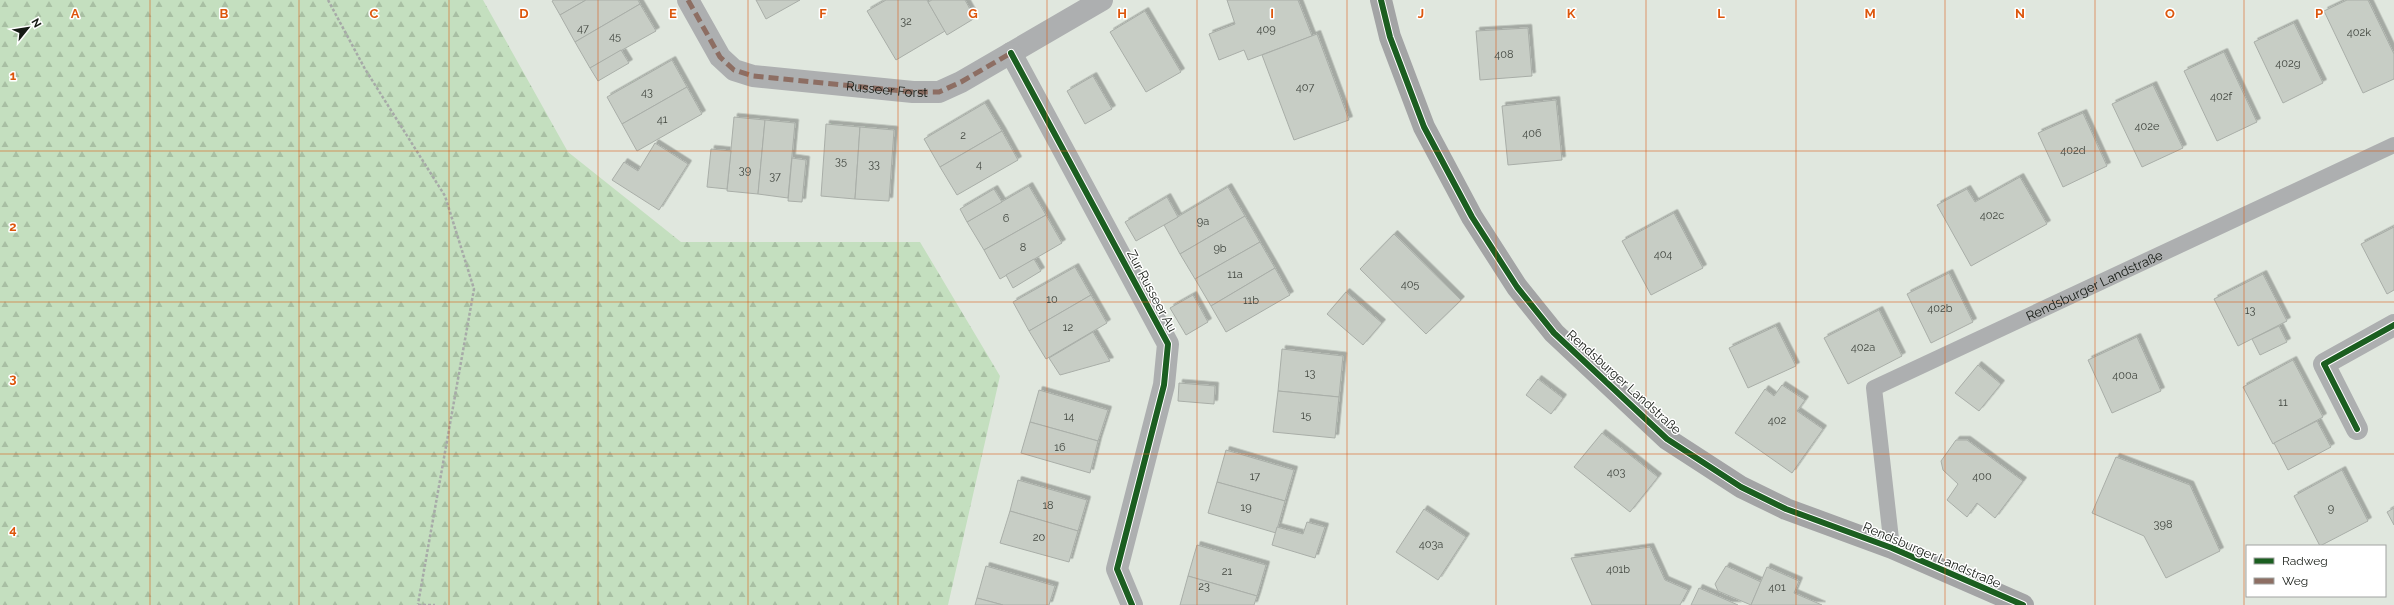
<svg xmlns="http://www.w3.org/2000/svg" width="2394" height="605" font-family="Raleway,sans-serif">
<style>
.forest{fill:url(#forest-firs)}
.building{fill:#c7cdc5;stroke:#a9aea8;filter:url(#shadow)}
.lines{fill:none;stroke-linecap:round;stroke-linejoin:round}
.path{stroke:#a7aaa8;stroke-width:2.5;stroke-dasharray:3 2;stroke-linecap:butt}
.lane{stroke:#adafb0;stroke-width:16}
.street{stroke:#adafb0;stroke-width:22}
.secondary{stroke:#a3a4a5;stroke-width:22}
.quiet{stroke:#8d6e63;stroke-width:5;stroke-dasharray:10 5;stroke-linecap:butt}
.cycleway-casing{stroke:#fff;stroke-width:8}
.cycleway{stroke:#1b5e20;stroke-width:6}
.grid{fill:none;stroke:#dd560c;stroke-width:1;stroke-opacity:0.55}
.labels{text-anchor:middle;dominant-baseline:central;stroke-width:3;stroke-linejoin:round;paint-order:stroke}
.number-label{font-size:11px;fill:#424740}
.street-label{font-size:13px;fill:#151a14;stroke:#fff}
.grid-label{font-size:13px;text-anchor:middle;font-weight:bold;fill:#dd560c;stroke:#fff;stroke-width:3;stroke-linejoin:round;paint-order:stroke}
</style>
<defs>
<pattern id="forest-firs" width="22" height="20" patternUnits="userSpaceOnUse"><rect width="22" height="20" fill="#c4dfbf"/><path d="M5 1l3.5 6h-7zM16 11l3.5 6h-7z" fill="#a8bfa3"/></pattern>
<filter id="shadow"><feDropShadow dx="3.5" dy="-3.5" stdDeviation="0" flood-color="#0004"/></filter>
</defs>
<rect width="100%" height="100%" fill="#e0e7de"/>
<!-- forest -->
<polygon class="forest" points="0,0 483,0 568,152 681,242 920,242 1000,376 948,605 0,605"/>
<!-- building -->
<g class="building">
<polygon points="554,0 586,0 560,15 552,1"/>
<polygon points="586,0 638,0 640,4 575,42 560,15"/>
<polygon points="756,0 800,0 766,19"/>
<polygon points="886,0 927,0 945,31 896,60 867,11"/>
<polygon points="932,0 965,0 975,18 947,35 928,2"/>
<polygon points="1227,0 1298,0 1312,36 1248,60 1244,50 1219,60 1209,34 1235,24"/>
<polygon points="2347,0 2368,0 2394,54 2394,79 2363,93 2324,11"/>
<polygon points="640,4 656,31 590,68 575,42"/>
<polygon points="1145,11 1181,72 1146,92 1110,32"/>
<polygon points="2294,23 2323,83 2283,103 2254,42"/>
<polygon points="1528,28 1532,76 1480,80 1476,31"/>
<polygon points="1317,34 1349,120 1294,140 1262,55"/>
<polygon points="621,50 629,63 598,81 590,68"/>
<polygon points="2224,52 2257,122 2217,141 2184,71"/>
<polygon points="672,60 687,87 622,124 607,97"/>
<polygon points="1093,76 1112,109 1085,124 1067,91"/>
<polygon points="2153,85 2183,148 2142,167 2112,104"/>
<polygon points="687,87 702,114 637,151 622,124"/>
<polygon points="1556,100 1562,160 1508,165 1502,106"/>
<polygon points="985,103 1002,131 940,167 924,139"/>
<polygon points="2083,113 2107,166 2063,187 2038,133"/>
<polygon points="734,117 765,120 758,194 727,191"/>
<polygon points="765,120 795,123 788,198 758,194"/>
<polygon points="826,124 860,127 855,199 821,196"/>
<polygon points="860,127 894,130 889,201 855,199"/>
<polygon points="1002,131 1018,160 957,195 940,167"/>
<polygon points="655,143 688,164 659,210 612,180 624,162 638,171"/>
<polygon points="711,149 731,151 727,189 707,187"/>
<polygon points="792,158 806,160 802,202 788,201"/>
<polygon points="2020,177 2047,224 1971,266 1937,205 1967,189 1975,202"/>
<polygon points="1029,186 1046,215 984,250 967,222"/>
<polygon points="1228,187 1245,216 1180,254 1164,225"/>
<polygon points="994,189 1002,202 967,222 960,209"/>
<polygon points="1167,197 1178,217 1136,241 1125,222"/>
<polygon points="1674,213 1703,268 1651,295 1622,241"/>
<polygon points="1046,215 1062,243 1000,279 984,250"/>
<polygon points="1245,216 1260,242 1195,279 1180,254"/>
<polygon points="2394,227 2394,290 2387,294 2361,244"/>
<polygon points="1394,234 1461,300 1426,334 1360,269"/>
<polygon points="1260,242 1275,268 1211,306 1195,279"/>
<polygon points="1034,259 1041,271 1013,288 1006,275"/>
<polygon points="1075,267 1091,295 1029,331 1013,302"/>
<polygon points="1275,268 1290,295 1226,332 1211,306"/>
<polygon points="1949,273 1973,322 1931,343 1907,294"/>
<polygon points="2263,274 2287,321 2238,346 2214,299"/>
<polygon points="1346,292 1382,323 1363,345 1327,314"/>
<polygon points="1091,295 1107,323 1046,359 1029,331"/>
<polygon points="1193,295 1208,322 1186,335 1170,308"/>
<polygon points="1879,310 1902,356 1848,384 1824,338"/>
<polygon points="1776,326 1796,366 1748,388 1729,348"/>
<polygon points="2279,326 2287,342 2260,355 2252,339"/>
<polygon points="1093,332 1110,361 1060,375 1049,358"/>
<polygon points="2137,337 2161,391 2112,413 2088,360"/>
<polygon points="1282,349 1343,356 1339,397 1278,391"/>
<polygon points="2293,360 2323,417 2273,444 2243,387"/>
<polygon points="1978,365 2001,384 1979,411 1955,393"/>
<polygon points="1538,379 1563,398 1551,414 1526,395"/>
<polygon points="1179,383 1215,386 1214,404 1178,401"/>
<polygon points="1782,385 1805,400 1797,411 1823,429 1792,473 1735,433 1765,389 1774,396"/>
<polygon points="1039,390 1108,410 1098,441 1030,422"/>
<polygon points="1278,391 1339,397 1335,438 1273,432"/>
<polygon points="2317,421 2331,447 2288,470 2274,443"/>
<polygon points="1030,422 1098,441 1090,473 1021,453"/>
<polygon points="1602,433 1658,477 1630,512 1574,467"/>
<polygon points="1956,440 1967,440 2023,481 1995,518 1977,503 1967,517 1947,500 1958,484 1943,470 1941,461"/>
<polygon points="1226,450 1294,470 1285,501 1217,482"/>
<polygon points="2116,457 2190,485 2220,551 2166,578 2144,536 2092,513"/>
<polygon points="2342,470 2368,521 2320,546 2294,496"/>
<polygon points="1018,480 1087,500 1078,531 1010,511"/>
<polygon points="1217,482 1285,501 1276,533 1208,513"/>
<polygon points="2394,508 2394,525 2387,512"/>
<polygon points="1424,509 1466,537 1438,580 1396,552"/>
<polygon points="1010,511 1078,531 1069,562 1000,543"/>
<polygon points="1307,522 1325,527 1315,558 1272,545 1277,527 1303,534"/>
<polygon points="1197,545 1266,565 1257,596 1188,576"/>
<polygon points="1650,547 1665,580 1688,590 1680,605 1592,605 1571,558"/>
<polygon points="986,566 1055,586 1049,605 1003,605 977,598"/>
<polygon points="1726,566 1761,582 1751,605 1718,591 1715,584"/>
<polygon points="1767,567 1799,581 1794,593 1822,605 1751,605"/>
<polygon points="1188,576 1257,596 1254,605 1180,605"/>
<polygon points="1699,588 1738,605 1691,605"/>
<polygon points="977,598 1003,605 975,605"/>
</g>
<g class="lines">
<!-- path -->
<g class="path">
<polyline points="328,0 365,69 445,196 474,289 418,604"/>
<polyline points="418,605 435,605"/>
</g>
<!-- lane -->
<path class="lane" id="s1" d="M 1892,548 L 1874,388 L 2394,145"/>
<!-- street -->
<g class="street">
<polyline points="688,0 720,57 734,70 753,76 913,92 939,92 961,82 1102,0"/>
<polyline points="1011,53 1168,344 1164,385 1117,569 1132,605"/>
<polyline points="2357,429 2324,364 2394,325"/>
</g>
<!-- secondary -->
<polyline class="secondary" points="1381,0 1390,37 1424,127 1472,217 1517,287 1554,333 1667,439 1741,487 1786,509 1892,548 2023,605"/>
<!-- quiet -->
<path class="quiet" id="s2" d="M 688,0 L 720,57 L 734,70 L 753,76 L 913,92 L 939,92 L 961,82 L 1011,53 L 1013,55"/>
<!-- cycleway casing -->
<g class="cycleway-casing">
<g id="cycleway">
<polyline points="1381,0 1390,37 1424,127 1472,217 1517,287 1554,333 1667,439 1741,487 1786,509 1892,548 2023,605"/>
<polyline points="1011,53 1168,344 1164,385 1117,569 1132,605"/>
<polyline points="2357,429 2324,364 2394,325"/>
</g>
</g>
<!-- cycleway -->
<use href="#cycleway" class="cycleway"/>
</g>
<!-- grid -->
<path class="grid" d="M 150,0 L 150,605M 299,0 L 299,605M 449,0 L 449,605M 598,0 L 598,605M 748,0 L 748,605M 898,0 L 898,605M 1047,0 L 1047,605M 1197,0 L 1197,605M 1347,0 L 1347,605M 1496,0 L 1496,605M 1646,0 L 1646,605M 1796,0 L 1796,605M 1945,0 L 1945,605M 2095,0 L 2095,605M 2244,0 L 2244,605M 0,151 L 2394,151M 0,302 L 2394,302M 0,454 L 2394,454"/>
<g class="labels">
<!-- number labels -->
<g class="number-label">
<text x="906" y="21">32</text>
<text x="583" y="28">47</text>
<text x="1266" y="29">409</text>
<text x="2359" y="32">402k</text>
<text x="615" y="36">45</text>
<text x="1504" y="54">408</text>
<text x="2288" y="63">402g</text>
<text x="1305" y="87">407</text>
<text x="647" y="92">43</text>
<text x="2221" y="96">402f</text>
<text x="662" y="119">41</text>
<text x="2147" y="126">402e</text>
<text x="1532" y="133">406</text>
<text x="963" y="135">2</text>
<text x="2073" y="150">402d</text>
<text x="841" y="161">35</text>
<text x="874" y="164">33</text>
<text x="979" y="164">4</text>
<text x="745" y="170">39</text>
<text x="775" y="176">37</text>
<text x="1992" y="215">402c</text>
<text x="1006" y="218">6</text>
<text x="1203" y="221">9a</text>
<text x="1023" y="247">8</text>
<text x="1220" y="248">9b</text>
<text x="1663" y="254">404</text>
<text x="1235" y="274">11a</text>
<text x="1410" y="284">405</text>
<text x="1052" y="299">10</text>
<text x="1251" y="300">11b</text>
<text x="1940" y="308">402b</text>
<text x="2250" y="310">13</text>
<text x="1068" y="327">12</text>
<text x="1863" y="347">402a</text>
<text x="1310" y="373">13</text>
<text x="2125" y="375">400a</text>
<text x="2283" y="402">11</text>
<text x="1306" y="415">15</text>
<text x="1069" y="416">14</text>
<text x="1777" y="420">402</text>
<text x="1060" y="447">16</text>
<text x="1616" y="472">403</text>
<text x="1255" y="476">17</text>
<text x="1982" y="476">400</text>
<text x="1048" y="505">18</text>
<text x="1246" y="507">19</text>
<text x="2331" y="508">9</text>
<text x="2163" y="524">398</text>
<text x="1039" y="537">20</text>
<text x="1431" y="544">403a</text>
<text x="1618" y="569">401b</text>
<text x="1227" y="571">21</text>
<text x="1204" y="586">23</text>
<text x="1777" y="587">401</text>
</g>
<!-- street labels -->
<g class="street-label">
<text stroke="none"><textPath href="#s2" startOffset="239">Russeer Forst</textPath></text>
<text stroke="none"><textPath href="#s1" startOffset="404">Rendsburger Landstraße</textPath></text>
<text transform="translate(1152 291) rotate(62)">Zur Russeer Au</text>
<text transform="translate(1624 382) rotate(42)">Rendsburger Landstraße</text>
<text transform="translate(1932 555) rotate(23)">Rendsburger Landstraße</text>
</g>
</g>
<g class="grid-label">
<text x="75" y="18">A</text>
<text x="224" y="18">B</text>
<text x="374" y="18">C</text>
<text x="524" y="18">D</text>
<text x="673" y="18">E</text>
<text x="823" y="18">F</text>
<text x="973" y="18">G</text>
<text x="1122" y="18">H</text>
<text x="1272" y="18">I</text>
<text x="1421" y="18">J</text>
<text x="1571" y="18">K</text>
<text x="1721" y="18">L</text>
<text x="1870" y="18">M</text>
<text x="2020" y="18">N</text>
<text x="2170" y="18">O</text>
<text x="2319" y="18">P</text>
<text x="13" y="80">1</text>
<text x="13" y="231">2</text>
<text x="13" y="383">3</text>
<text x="13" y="534">4</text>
</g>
<!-- legend -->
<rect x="2246" y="545" width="140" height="52" fill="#ffffff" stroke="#a1a3a1"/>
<rect x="2254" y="558" width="20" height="6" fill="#1b5e20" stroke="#a1a3a1"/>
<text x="2282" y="565" font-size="12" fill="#151a14">Radweg</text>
<rect x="2254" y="578" width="20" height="6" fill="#8d6e63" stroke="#a1a3a1"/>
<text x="2282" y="585" font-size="12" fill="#151a14">Weg</text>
<!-- north arrow -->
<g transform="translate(28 28) rotate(60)" stroke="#ffffff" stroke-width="3" paint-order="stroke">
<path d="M0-3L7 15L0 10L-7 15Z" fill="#151a14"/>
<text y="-6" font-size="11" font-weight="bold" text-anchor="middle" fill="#151a14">N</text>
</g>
</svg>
